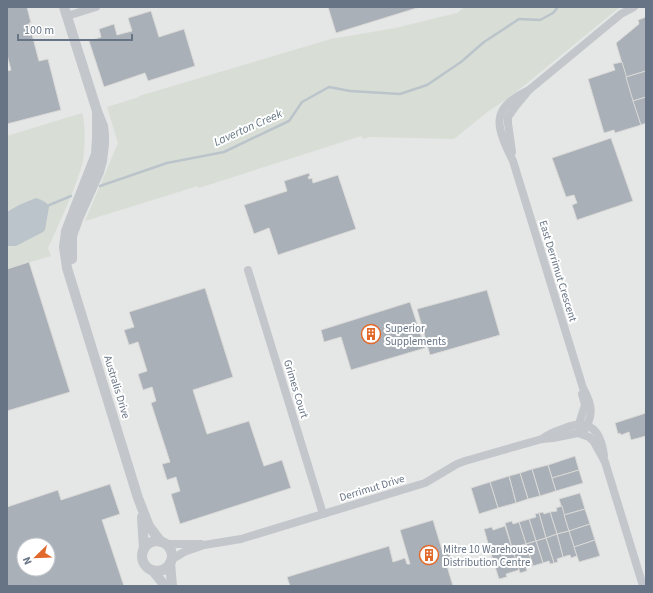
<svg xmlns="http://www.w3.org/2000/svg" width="653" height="593" font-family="'Source Sans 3',sans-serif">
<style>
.built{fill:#e5e6e6;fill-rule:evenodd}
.green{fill:#d8ded6}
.water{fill:#bbc4ca}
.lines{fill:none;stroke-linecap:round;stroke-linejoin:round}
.stream{stroke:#bbc4ca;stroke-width:2.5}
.building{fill:#aab0b7;stroke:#d9d9d7;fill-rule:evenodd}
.minor{stroke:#c3c6ca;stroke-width:8}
.tertiary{stroke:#c3c6ca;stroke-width:10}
.labels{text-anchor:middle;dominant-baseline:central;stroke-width:4;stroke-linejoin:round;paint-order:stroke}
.street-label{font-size:11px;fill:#677485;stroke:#fff}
.poi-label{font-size:11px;fill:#677485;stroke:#fff;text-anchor:start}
.water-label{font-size:12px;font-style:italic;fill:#637681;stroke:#fff}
</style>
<rect width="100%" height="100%" fill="#f7f7f5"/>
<!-- built -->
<path class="built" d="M 7,7 L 646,7 L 646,586 L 7,586 ZM 24,545 L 48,545 L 48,569 L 24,569 Z"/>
<!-- green -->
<g class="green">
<polygon points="465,7 620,7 515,93 486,113 454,139 370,137 363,139 361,136 199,188 198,186 85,221 118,143 107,107 139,97 139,96 331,39 395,28 457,13"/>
<path d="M 82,113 C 86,123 85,154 82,165 C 74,192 60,221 48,248 L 51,256 L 7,269 L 7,136 Z"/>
</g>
<!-- water -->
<path class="water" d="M 36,198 C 42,200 47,202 49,207 L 45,230 L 43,232 L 16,246 L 7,246 L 7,212 L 19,205 Z"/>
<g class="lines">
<!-- stream -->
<g class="stream">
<polyline points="100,186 167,163 224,152 289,121 302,102 329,87 350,91 400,94 427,85 461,62 484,42 519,19 540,20 553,13 558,7"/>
<polyline points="47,206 71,196"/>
</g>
</g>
<!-- building -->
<g class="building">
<polygon points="7,7 27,7 31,23 29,23 39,61 48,59 61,110 7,124 7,71 11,70 7,55"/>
<polygon points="328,7 420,7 336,33"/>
<polygon points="151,11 159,37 184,29 195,66 148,81 145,73 104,87 89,41 101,37 99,29 114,24 117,35 132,31 128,18"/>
<polygon points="646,17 646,71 626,77 616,43 639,24 638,20"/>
<polygon points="622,62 641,125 615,133 614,130 604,133 588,79 615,70 613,64"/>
<polygon points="646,71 646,97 633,101 626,77"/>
<polygon points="646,97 646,123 641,125 633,101"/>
<polygon points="611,138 633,201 577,220 572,205 577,203 574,195 566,197 552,158"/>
<polygon points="309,173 310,176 308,177 309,179 312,178 313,183 338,175 356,229 278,255 269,228 254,234 244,205 287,191 284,181"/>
<polygon points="29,262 70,392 7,411 7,269"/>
<polygon points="205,288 233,377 193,390 207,434 249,421 264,466 282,460 291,488 180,524 171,494 180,491 176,477 167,480 162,464 170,462 151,403 156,401 152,387 143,390 138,374 147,371 138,342 129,345 124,330 134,327 129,312"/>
<polygon points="487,290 500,335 430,355 417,309"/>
<polygon points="410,302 425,348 351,370 341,337 324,342 321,330"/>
<polygon points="646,413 646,436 631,440 629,432 621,435 620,433 618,434 615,423"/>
<polygon points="575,456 579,470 552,478 548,465"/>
<polygon points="548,465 556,491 540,496 532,469"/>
<polygon points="532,469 540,496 528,499 520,473"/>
<polygon points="579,470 583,483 556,491 552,478"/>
<polygon points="520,473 528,499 516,503 509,476"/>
<polygon points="509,476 516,503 498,508 490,482"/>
<polygon points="490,482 498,508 479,514 471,488"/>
<path d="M 110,484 L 120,514 L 102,520 L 124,586 L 7,586 L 7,507 L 58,490 L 61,500 ZM 24,545 L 48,545 L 48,569 L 24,569 Z"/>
<polygon points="580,493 585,509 564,515 559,499"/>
<polygon points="562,506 569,531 557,534 550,512 557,511 556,508"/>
<polygon points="585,509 590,524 569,531 564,515"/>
<polygon points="543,512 544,514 550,512 557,534 546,538 539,513"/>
<polygon points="539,513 546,538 536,541 529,519 536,517 535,514"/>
<polygon points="529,519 536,541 526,544 519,522"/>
<polygon points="433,520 443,553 449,551 453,564 447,566 453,586 290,586 287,577 389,546 393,562 405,558 407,564 410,564 400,530"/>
<polygon points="512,521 513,524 519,522 526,544 512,548 505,523"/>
<polygon points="590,524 595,540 574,547 569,531"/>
<polygon points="505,526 512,548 491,554 484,529 492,527 493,530"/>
<polygon points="569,531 577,556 571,558 570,555 563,557 557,534"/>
<polygon points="557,534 563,557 557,559 558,562 554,563 546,538"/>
<polygon points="546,538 554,563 550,564 549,561 543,563 536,541"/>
<polygon points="595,540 600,556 579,562 574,547"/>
<polygon points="536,541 543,563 533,566 526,544"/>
<polygon points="526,544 533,566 526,568 527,571 520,573 512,548"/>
<polygon points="512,548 519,570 506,574 507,577 499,579 491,554"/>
</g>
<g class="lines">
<!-- minor -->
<g class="minor">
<polyline points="67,16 96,7"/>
<path d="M 529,90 C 489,109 496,126 513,161 L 583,388 C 593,406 594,416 582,434"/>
<polyline points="512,152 508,123 508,117 515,107 529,90 621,14 634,7"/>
<polyline points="248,270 323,514"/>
<polyline points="580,427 579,424 585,405 582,394"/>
<path d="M 542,439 C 549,433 556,431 565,428 C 590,418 601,431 604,456"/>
<polyline points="166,544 201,544"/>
<polyline points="171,560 184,552 204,545 241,539 425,483 457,464 465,461 542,439 553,438 578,433 589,437 594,442 605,462 643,586"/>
</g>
<!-- tertiary -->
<g class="tertiary">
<polyline points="64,7 97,111 103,126 104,135 104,144 102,161 99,172 78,219 72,236 72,259"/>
<polyline points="97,111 97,138 96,154 66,231 64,247 67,268 138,498 149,526 161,542"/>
<polyline points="142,517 144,549"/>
<circle cx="157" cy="556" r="15"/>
<polyline points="170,563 172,586"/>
<polyline points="153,571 165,586"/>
</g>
</g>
<!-- icons -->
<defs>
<g id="building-ring" transform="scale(1)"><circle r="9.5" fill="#fff" stroke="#e1692b" stroke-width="1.5"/><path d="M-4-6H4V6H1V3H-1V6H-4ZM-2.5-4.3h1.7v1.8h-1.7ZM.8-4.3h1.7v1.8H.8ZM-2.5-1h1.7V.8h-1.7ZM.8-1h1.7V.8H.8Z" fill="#e1692b"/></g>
</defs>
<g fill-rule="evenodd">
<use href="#building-ring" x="371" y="334"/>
<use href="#building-ring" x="429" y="555"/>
</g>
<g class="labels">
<!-- street labels -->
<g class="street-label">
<text transform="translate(558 271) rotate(73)">East Derrimut Crescent</text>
<text transform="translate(117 387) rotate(73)">Australis Drive</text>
<text transform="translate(296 389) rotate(73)">Grimes Court</text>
<text transform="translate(372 488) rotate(-17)">Derrimut Drive</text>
</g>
<!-- poi labels -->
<g class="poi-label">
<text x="385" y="328">Superior<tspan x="385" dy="13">Supplements</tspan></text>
<text x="443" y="549">Mitre 10 Warehouse<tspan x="443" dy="13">Distribution Centre</tspan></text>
</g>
<!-- water labels -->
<g class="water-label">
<text transform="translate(248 128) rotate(-24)">Laverton Creek</text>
</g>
</g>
<!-- border -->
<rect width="653" height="593" fill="none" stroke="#677485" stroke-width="16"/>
<!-- north arrow -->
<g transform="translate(36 557) rotate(247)"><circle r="19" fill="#ffffff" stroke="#c2c7ce"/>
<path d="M0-3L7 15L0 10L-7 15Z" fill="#e1692b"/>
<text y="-6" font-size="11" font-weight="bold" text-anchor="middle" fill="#677485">N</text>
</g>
<!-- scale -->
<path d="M18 34v6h114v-6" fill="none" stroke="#677485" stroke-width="2"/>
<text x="24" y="34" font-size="12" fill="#677485" stroke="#ffffff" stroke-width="3" paint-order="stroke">100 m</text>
</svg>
